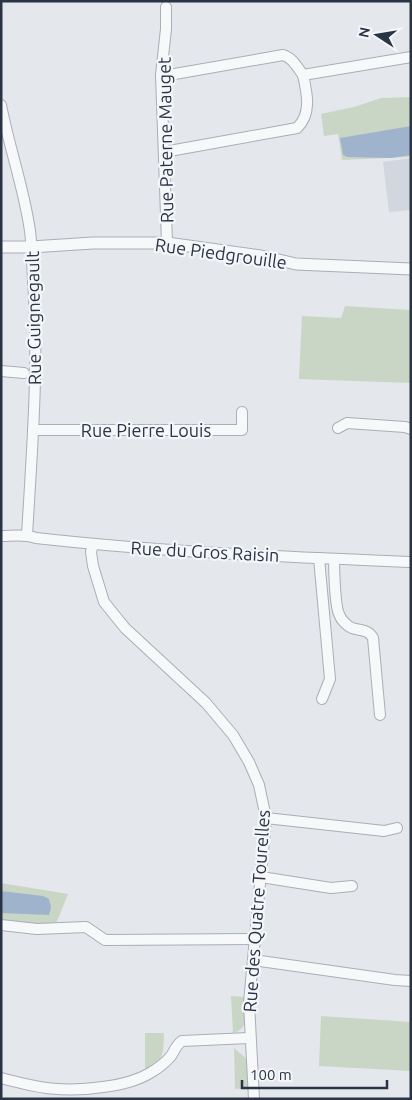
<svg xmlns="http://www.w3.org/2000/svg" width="412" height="1100" font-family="Ubuntu,sans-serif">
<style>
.built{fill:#d2d6de}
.green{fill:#c9d6c5}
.water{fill:#9fb4cc}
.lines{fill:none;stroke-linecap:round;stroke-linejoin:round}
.minor-casing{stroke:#a9aeb7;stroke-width:12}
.tertiary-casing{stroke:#a9aeb7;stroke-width:13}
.minor{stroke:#f7f8fa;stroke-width:10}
.tertiary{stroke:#f7f8fa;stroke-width:11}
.labels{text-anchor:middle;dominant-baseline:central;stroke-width:4.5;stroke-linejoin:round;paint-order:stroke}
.street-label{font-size:18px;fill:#2b3445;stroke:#f4f6f9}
</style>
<rect width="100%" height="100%" fill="#e4e7ec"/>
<!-- built -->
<polygon class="built" points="411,158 411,210 389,212 383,162"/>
<!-- green -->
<g class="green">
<polygon points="411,97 411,157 342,160 338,134 324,136 321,114 354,107 381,98"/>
<polygon points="345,306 411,310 411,383 299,379 302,316 341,318"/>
<polygon points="1,883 68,894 56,924 34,925 1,921"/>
<path d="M 231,996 L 245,997 C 246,1010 250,1029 233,1033 Z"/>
<polygon points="321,1016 411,1022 411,1071 319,1066"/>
<path d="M 145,1033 L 164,1033 C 163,1054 165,1060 145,1070 Z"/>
<polygon points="234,1048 249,1061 249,1088 235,1089"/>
</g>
<!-- water -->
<g class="water">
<polygon points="411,126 411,155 391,158 347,157 343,155 340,138"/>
<polygon points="1,891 43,896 49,899 51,907 49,915 1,913"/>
</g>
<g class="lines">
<!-- minor casing -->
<g class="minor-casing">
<g id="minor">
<polyline points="166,7 166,29 161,75 167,243"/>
<path d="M 161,75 L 169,75 L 283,55 C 293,58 297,67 303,75"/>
<path d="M 1,105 C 9,147 24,188 30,231 C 32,247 32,264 33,280 C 39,365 32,450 27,535"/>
<path d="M 164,152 L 297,128 C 312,114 307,93 303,75 L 411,57"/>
<polyline points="1,371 24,373"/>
<polyline points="338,428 347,423 405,427 411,429"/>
<polyline points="33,430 242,430 242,412"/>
<path d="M 1,536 C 13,536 25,534 36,538 C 160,552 286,557 411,562"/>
<polyline points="93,544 91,552 93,566 104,602 125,628 206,703 233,735 249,762 259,785 266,818 249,1003 254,1099"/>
<polyline points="319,558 330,679 322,699"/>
<path d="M 334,559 C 334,569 335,606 339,614 C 341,620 347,626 352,628 C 361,631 368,629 373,638 L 380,715"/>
<polyline points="266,818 384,831 397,828"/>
<polyline points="261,877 331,888 352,886"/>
<polyline points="1,925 37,929 86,927 105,940 255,939"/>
<polyline points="253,960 395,980 411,981"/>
<path d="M 1,1078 C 39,1088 63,1093 103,1087 C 120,1085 135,1082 150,1073 C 157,1069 166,1062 171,1056 C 175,1050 176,1045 182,1041 L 249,1038"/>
</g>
</g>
<!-- tertiary casing -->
<g class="tertiary-casing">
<polyline id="tertiary" points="1,247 31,247 93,243 167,243 261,256 296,264 411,269"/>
</g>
<!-- minor -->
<use href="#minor" class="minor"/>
<!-- tertiary -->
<use href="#tertiary" class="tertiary"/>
</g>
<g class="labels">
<!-- street labels -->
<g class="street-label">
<text transform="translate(165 140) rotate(-91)">Rue Paterne Mauget</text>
<text transform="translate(221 253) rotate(8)">Rue Piedgrouille</text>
<text transform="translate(33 318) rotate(-91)">Rue Guignegault</text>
<text x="146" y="430">Rue Pierre Louis</text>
<text transform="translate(205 551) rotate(3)">Rue du Gros Raisin</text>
<text transform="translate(256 911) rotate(-86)">Rue des Quatre Tourelles</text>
</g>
</g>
<!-- border -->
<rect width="412" height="1100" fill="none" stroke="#2b3445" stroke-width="5"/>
<!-- north arrow -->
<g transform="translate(377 35) rotate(282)" stroke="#f4f6f9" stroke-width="4" paint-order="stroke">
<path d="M0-4L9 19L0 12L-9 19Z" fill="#2b3445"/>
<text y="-8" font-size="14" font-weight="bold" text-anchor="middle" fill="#2b3445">N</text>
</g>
<!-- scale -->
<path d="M242 1080v8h145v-8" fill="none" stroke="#2b3445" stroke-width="2.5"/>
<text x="250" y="1080" font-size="15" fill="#2b3445" stroke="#f4f6f9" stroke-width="4" paint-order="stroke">100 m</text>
</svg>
